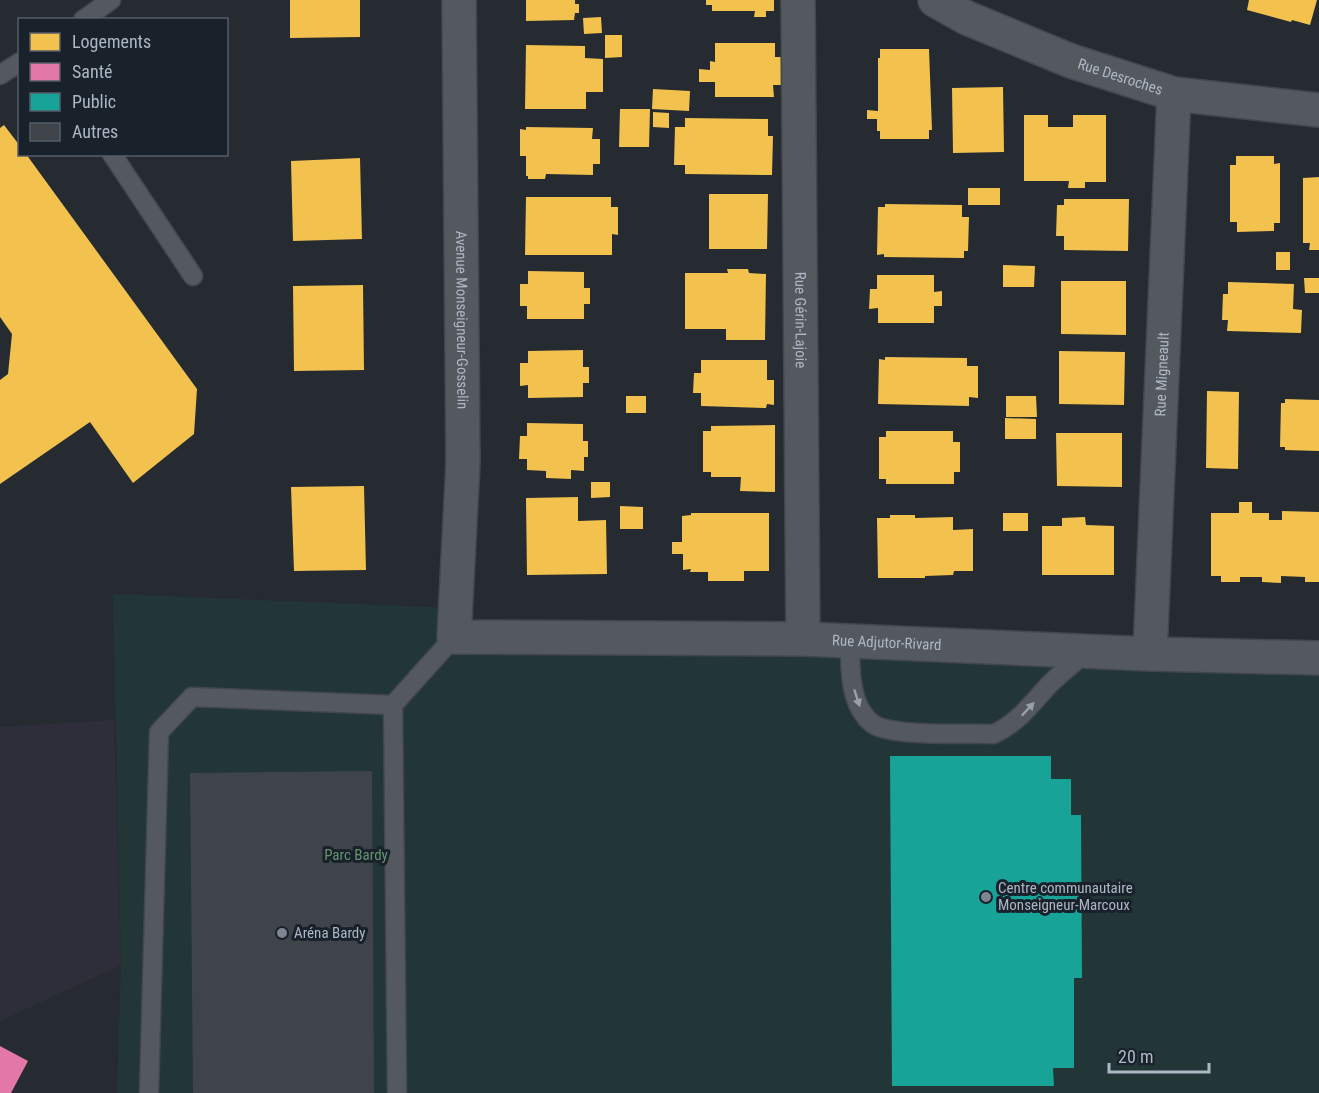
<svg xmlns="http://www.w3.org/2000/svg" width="1319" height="1093" font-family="'Roboto Condensed',sans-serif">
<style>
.medical{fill:#2e2e3a}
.green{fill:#223537}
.homes{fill:#f2c14e}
.health{fill:#e377a8}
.public{fill:#17a398}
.building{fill:#3f444a}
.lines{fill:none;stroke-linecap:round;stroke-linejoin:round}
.service-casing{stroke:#42474c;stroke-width:21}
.minor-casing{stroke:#42474c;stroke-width:36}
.service{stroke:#545960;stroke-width:18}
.minor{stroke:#545960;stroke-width:33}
.oneway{fill:#97a0ab}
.poi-dot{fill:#7d8691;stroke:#19212b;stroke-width:2}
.labels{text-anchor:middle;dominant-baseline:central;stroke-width:6;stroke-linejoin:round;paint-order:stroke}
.street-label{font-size:15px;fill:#adb7c4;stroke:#19212b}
.park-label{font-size:15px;fill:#65936e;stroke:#19212b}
.poi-label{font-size:15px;fill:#adb7c4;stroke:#19212b;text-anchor:start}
</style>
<rect width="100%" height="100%" fill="#252b31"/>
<!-- medical -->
<polygon class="medical" points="114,720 121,965 0,1021 0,727"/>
<!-- green -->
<polygon class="green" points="113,594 455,608 454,637 1319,658 1319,1093 117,1093 121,965"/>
<!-- homes -->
<g class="homes">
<polygon points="290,0 360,0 360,37 290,38"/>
<polygon points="526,0 575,0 575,4 579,4 579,13 575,13 574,20 526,21"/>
<polygon points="706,0 774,0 774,11 766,11 766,17 754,17 755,11 712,11 712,5 706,5"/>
<polygon points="1249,0 1317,0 1310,25 1292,20 1291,22 1247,10"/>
<polygon points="601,17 602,33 584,34 583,18"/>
<polygon points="605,35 622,35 622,57 605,58"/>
<polygon points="715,43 775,43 775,57 781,57 781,85 773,85 774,97 715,97 715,82 699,82 699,69 710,70 710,61 715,62"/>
<polygon points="526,45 585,46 585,58 603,59 603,92 586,92 586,109 525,109"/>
<polygon points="880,49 929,49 932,130 929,130 929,139 880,139 880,131 877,131 877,119 867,119 867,110 878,111 878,58 880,58"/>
<polygon points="1003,87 1004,152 953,153 952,88"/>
<polygon points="653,89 690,91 689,111 652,109"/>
<polygon points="620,109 650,109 649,147 619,147"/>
<polygon points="653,112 669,113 669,128 653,127"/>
<polygon points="1024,115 1048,115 1048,127 1073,127 1073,115 1106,115 1106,182 1085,182 1085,188 1068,188 1069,181 1024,181"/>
<polygon points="685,118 768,119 768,136 773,136 772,175 685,174 685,165 674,165 675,127 685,127"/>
<polygon points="4,125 20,146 20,154 26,154 197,389 194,434 133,483 90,422 0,484 0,380 8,374 12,334 0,317 0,128"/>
<polygon points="526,127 593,128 592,139 600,139 600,164 593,164 593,175 546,174 545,179 528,179 528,176 526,176 526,156 520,156 520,129 526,130"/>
<polygon points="1236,156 1274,156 1274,164 1280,163 1280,223 1274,223 1274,231 1237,232 1237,222 1230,222 1230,165 1236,165"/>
<polygon points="360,158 362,239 293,241 291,161"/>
<polygon points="1319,177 1319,250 1309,250 1310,243 1303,243 1303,178"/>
<rect x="968" y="188" width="32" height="17"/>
<polygon points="709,194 768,194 767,249 709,249"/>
<polygon points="526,197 611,197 611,207 618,207 618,235 612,234 612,255 525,255"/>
<polygon points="1064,199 1129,199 1128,251 1064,250 1064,236 1056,236 1057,205 1064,205"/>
<polygon points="885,204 962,205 962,217 969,217 968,251 964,251 964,258 884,257 884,254 877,255 878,207 885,207"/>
<rect x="1276" y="252" width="14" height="18"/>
<polygon points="1003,265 1035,266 1034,287 1003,287"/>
<polygon points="727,269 748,269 749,273 766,274 765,340 726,340 726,329 685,329 685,273 728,273"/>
<polygon points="528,271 584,272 584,288 590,288 590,304 584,304 584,319 527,319 527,306 520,306 520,284 528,284"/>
<polygon points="877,275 934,275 934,292 942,291 942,306 934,306 934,323 878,323 878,308 869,309 870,289 877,289"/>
<polygon points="1304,278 1319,278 1319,293 1305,293"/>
<polygon points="1061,281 1126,281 1126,335 1061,334"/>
<polygon points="1228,282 1294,284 1293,309 1302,310 1301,333 1227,331 1228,320 1222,320 1223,294 1228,294"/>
<polygon points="363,285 364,370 294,371 293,286"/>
<polygon points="583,350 583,367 589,367 589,383 583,383 583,397 528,398 528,385 520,386 520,363 528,363 528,351"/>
<polygon points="1059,351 1125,352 1124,405 1059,404"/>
<polygon points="885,357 967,358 967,366 978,366 978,398 969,397 969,406 878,404 879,359 885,360"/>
<polygon points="701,360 767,360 767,380 774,380 774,405 767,404 766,408 701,406 701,393 693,393 694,373 701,373"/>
<polygon points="1207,391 1239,392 1238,469 1206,468"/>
<rect x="626" y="396" width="20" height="17"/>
<polygon points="1006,396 1036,396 1037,417 1006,417"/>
<polygon points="1285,399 1319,400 1319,451 1285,450 1285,447 1280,447 1281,403 1285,403"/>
<polygon points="1005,418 1036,419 1036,439 1005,439"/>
<polygon points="527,423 583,424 583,441 588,441 588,457 584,457 584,471 571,470 571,479 546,478 546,471 527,470 527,459 519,459 520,436 527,436"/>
<polygon points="775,425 775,492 740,491 741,477 711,477 711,472 703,472 703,431 711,431 711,426"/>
<polygon points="886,431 953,431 953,442 960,442 960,472 954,472 954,484 886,484 886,479 879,479 879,437 886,437"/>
<polygon points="1056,433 1122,433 1122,487 1057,486"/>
<polygon points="591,482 610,482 610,497 591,498"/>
<polygon points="364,486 366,570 294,571 291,487"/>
<polygon points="578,497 578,521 606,520 607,574 527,575 526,498"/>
<polygon points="1239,502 1252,502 1252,513 1269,513 1269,520 1282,520 1282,511 1319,512 1319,582 1305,582 1305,577 1281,576 1281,583 1262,582 1262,577 1240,577 1240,582 1221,582 1221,576 1211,576 1211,513 1239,513"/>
<polygon points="620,506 643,507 643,529 620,529"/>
<polygon points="691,513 769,513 769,571 744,571 744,581 708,581 708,572 690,572 691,569 683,570 683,554 672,554 672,542 682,542 682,516 691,515"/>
<rect x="1003" y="513" width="25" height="18"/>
<polygon points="890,515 915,515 915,518 953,517 953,530 973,529 973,571 954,571 953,575 925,576 925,578 878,578 877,518 890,518"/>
<polygon points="1085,517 1086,525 1114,526 1114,575 1042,575 1042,526 1062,526 1062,518"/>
</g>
<!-- health -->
<polygon class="health" points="0,1046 28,1061 11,1093 0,1093"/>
<!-- public -->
<polygon class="public" points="890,756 1051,756 1051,779 1071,779 1071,815 1081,815 1082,978 1074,978 1074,1068 1053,1068 1054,1086 892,1086"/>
<!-- building -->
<polygon class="building" points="372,771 374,1093 193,1093 190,773"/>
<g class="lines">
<!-- service casing -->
<g class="service-casing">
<g id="service">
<polyline points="83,20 111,0"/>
<polyline points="0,75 20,62"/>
<polyline points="112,154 193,276"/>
<path d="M 850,641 C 850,667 849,706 873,724 C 892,737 968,733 994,734 C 1017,723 1030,706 1047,687 C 1058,675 1073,664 1086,652"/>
<polyline points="393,705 454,637"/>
<polyline points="149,1093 159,732 192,697 393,705 397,1093"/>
</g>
</g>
<!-- minor casing -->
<g class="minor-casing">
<g id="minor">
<path id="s1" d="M 459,0 L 463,463 L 454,637 L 803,639 L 1150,654 L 1319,658"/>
<path id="s2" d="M 798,0 L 803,639"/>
<path id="s3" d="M 935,0 L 967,18 L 1071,61 L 1174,94 L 1319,110"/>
<path id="s4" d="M 1150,654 L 1174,94"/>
</g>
</g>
<!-- service -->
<use href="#service" class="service"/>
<!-- minor -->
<use href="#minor" class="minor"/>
</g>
<!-- one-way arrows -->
<defs><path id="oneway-solid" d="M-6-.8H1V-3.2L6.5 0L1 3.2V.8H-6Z" transform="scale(1.5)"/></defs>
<g class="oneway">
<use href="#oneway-solid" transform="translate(857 698) rotate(72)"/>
<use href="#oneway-solid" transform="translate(1028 709) rotate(-47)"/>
</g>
<!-- markers -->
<g class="poi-dot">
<circle cx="986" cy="897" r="6"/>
<circle cx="282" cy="933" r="6"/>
</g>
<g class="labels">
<!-- street labels -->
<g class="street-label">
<text stroke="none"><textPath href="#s3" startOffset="201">Rue Desroches</textPath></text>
<text stroke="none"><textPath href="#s1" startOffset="320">Avenue Monseigneur-Gosselin</textPath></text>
<text stroke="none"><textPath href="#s2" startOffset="320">Rue Gérin-Lajoie</textPath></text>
<text stroke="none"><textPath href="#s4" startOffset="280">Rue Migneault</textPath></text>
<text stroke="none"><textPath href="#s1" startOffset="1070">Rue Adjutor-Rivard</textPath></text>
</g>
<!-- park labels -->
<g class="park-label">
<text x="356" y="855">Parc Bardy</text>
</g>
<!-- poi labels -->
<g class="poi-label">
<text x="998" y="888">Centre communautaire<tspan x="998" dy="17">Monseigneur-Marcoux</tspan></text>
<text x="294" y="933">Aréna Bardy</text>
</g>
</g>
<!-- legend -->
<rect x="18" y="18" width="210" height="138" fill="#19212b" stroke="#545d68" stroke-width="1.5"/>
<rect x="30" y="33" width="30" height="18" fill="#f2c14e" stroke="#545d68" stroke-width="1.5"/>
<text x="72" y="48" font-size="18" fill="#adb7c4">Logements</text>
<rect x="30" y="63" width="30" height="18" fill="#e377a8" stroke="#545d68" stroke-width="1.5"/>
<text x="72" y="78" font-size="18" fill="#adb7c4">Santé</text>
<rect x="30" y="93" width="30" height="18" fill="#17a398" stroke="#545d68" stroke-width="1.5"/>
<text x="72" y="108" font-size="18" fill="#adb7c4">Public</text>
<rect x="30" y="123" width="30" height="18" fill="#3f444a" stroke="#545d68" stroke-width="1.5"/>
<text x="72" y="138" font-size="18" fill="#adb7c4">Autres</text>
<!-- scale -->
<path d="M1109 1063v9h100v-9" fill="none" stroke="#adb7c4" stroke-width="3"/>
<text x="1118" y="1063" font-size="18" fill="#adb7c4" stroke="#19212b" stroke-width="4.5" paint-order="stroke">20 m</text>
</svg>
